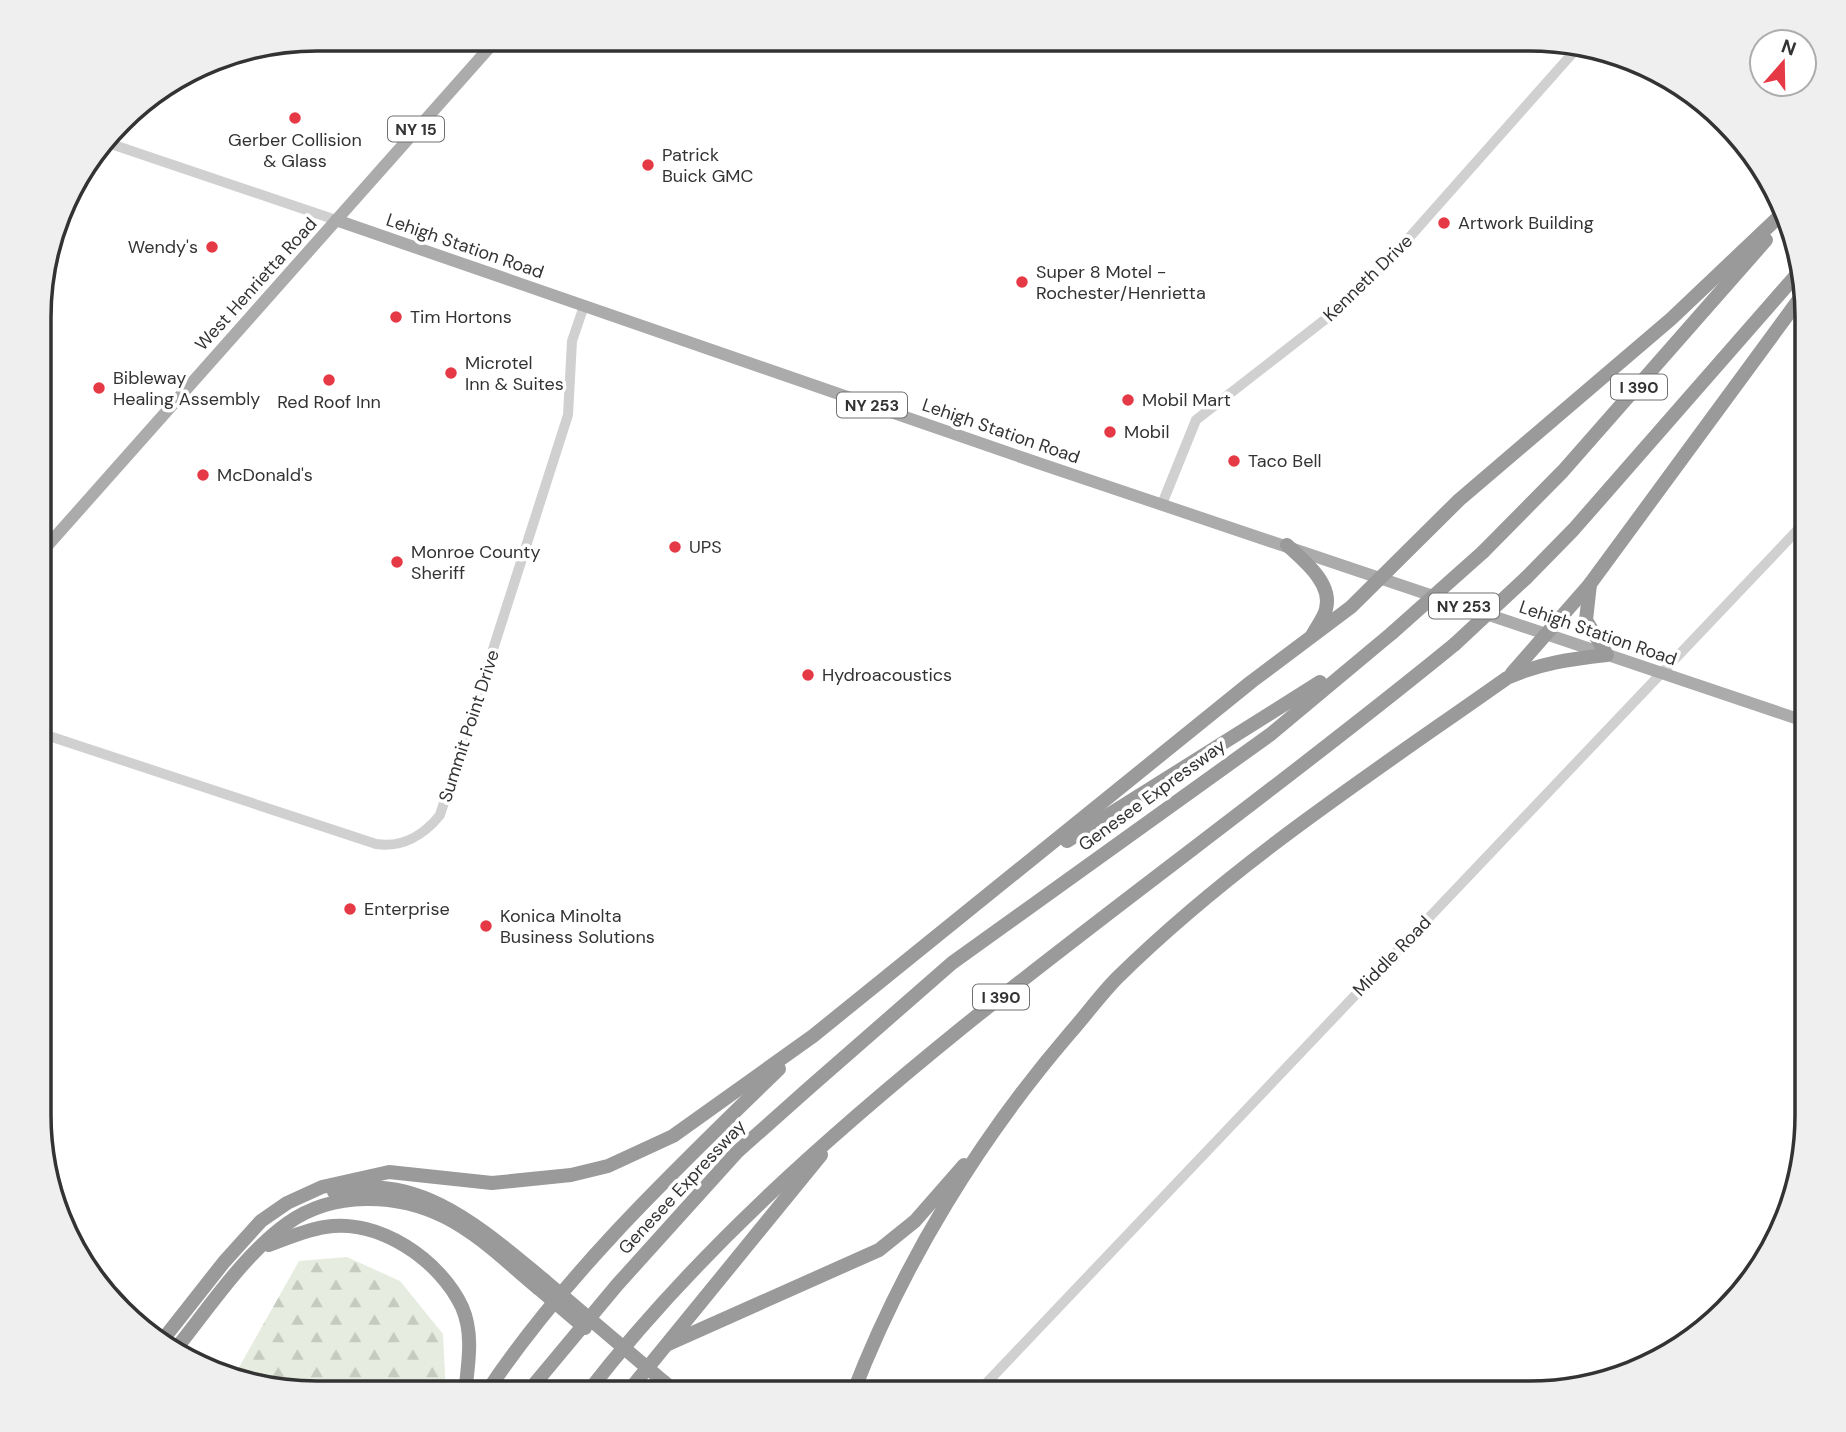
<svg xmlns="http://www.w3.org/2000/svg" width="1846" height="1432" font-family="'DM Sans',sans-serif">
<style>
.forest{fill:url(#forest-firs)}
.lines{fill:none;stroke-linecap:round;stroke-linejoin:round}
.minor{stroke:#d0d0d0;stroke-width:10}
.major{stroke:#ababab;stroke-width:12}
.highway{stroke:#9a9a9a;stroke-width:14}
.highway-bridge{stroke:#9a9a9a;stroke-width:14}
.poi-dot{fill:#e63946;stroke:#fff;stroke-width:2.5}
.labels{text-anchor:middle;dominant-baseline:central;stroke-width:7;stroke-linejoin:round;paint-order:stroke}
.shield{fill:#fff;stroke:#707070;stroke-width:2}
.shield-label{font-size:16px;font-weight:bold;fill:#333}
.poi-label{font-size:18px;fill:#333;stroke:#fff;text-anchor:start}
.street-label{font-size:18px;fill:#333;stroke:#fff}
.rim{fill:none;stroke:#333;stroke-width:3.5}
</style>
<defs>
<pattern id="forest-firs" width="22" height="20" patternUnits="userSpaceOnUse" patternTransform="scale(1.75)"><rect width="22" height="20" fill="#e6ecdf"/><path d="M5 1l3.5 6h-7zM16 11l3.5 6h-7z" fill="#c6cbc0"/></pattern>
</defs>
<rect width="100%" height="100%" fill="#fff"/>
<!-- forest -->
<polygon class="forest" points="347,1257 400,1281 443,1334 446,1393 299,1393 233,1378 299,1261"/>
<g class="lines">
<!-- minor -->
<g class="minor">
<polyline points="105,142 336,220"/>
<polyline points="1162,504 1196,420 1341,307 1384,266 1579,46"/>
<path d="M 40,733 L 376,844 C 402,848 424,835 440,815 L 568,415 L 572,341 L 584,306"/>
<polyline points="977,1393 1807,520"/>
</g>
<!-- major -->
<g class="major">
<polyline points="336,220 1044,465 1807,722"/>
<polyline points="40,554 497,39"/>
</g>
<!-- highway -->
<g class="highway">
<path d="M 1287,545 C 1303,560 1333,583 1326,609 C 1324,618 1317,626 1313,634"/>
<polyline points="1483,552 1563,471 1766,240"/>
<polyline points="1526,578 1574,529 1799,272"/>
<polyline points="1512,673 1590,584 1803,294"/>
<polyline points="1067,841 1320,682"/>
<path d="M 334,1192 C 419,1169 484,1231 544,1280"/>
<path d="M 269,1245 C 287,1238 306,1230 325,1227 C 379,1218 440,1260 462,1307 C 474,1334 468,1365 465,1393"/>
<polyline points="161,1342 224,1262 261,1221 287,1203 322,1187 389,1172 492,1183 571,1175 608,1166 673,1136 813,1036 1251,682 1351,607 1459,500 1671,319 1786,210"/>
<polyline points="668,1344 879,1250 915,1221 964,1165"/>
<path d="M 175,1350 C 209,1308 243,1255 288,1223 C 333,1191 397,1193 445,1217 C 479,1234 509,1264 538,1288"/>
<polyline points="664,1382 676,1393"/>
<path d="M 486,1393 C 565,1274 677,1168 779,1069"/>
<polyline points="527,1393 617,1285 737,1152 809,1088 952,963 1271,734 1392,633"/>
<path d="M 587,1393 C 695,1254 826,1138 963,1027 C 1125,897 1294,776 1455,644"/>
<polyline points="627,1393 821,1155"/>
<path d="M 853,1393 C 903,1263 979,1139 1070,1033 C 1086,1015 1101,994 1118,977 C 1235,862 1374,772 1507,678 C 1540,663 1571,659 1607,655 L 1586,620 L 1590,584"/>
</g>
<!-- highway-bridge -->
<g class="highway-bridge">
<polyline points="1392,633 1483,552"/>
<polyline points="1455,644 1526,578"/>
<polyline points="544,1280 664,1382"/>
<polyline points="538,1288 585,1328"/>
</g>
</g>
<!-- markers -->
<g class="poi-dot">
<circle cx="295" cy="118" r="7"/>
<circle cx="648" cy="165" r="7"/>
<circle cx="1444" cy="223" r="7"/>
<circle cx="212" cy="247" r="7"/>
<circle cx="1022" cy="282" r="7"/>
<circle cx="396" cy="317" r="7"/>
<circle cx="451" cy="373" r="7"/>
<circle cx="329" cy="380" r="7"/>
<circle cx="99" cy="388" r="7"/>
<circle cx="1128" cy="400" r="7"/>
<circle cx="1110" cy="432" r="7"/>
<circle cx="1234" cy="461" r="7"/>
<circle cx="203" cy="475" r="7"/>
<circle cx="675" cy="547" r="7"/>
<circle cx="397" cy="562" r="7"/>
<circle cx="808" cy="675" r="7"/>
<circle cx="350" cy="909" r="7"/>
<circle cx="486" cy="926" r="7"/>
</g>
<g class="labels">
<!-- shield labels -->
<g class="shield">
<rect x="388" y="116.5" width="56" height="25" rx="5"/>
<rect x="1611" y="374.5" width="56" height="25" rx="5"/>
<rect x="837" y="392.5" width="70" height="25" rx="5"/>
<rect x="1429" y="593.5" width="70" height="25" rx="5"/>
<rect x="973" y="984.5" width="56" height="25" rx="5"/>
</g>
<g class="shield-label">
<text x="416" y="129">NY 15</text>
<text x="1639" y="387">I 390</text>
<text x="872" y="405">NY 253</text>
<text x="1464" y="606">NY 253</text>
<text x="1001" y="997">I 390</text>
</g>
<!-- poi labels -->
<g class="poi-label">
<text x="295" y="140" text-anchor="middle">Gerber Collision<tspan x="295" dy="21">&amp; Glass</tspan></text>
<text x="662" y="155">Patrick<tspan x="662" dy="21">Buick GMC</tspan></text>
<text x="1458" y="223">Artwork Building</text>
<text x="198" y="247" text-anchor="end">Wendy's</text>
<text x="1036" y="272">Super 8 Motel -<tspan x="1036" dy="21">Rochester/Henrietta</tspan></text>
<text x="410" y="317">Tim Hortons</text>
<text x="465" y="363">Microtel<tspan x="465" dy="21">Inn &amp; Suites</tspan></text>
<text x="113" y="378">Bibleway<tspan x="113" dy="21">Healing Assembly</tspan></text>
<text x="1142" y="400">Mobil Mart</text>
<text x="329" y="402" text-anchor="middle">Red Roof Inn</text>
<text x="1124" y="432">Mobil</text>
<text x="1248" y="461">Taco Bell</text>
<text x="217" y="475">McDonald's</text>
<text x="689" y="547">UPS</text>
<text x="411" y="552">Monroe County<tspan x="411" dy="21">Sheriff</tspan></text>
<text x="822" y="675">Hydroacoustics</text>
<text x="364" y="909">Enterprise</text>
<text x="500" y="916">Konica Minolta<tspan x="500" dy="21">Business Solutions</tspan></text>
</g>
<!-- street labels -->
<g class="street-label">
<text transform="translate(465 246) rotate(19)">Lehigh Station Road</text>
<text transform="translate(1368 278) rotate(-44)">Kenneth Drive</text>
<text transform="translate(256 284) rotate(-48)">West Henrietta Road</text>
<text transform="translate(1001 431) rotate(19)">Lehigh Station Road</text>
<text transform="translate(1598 633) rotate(19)">Lehigh Station Road</text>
<text transform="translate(469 726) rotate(-72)">Summit Point Drive</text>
<text transform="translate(1152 795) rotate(-36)">Genesee Expressway</text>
<text transform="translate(1392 956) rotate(-46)">Middle Road</text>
<text transform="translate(682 1187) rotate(-47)">Genesee Expressway</text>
</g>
</g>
<!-- crop -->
<path d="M0 0H1846V1432H0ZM317 51H1529A266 266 0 0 1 1795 317V1115A266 266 0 0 1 1529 1381H317A266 266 0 0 1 51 1115V317A266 266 0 0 1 317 51Z" fill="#efefef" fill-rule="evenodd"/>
<path class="rim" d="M317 51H1529A266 266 0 0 1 1795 317V1115A266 266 0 0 1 1529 1381H317A266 266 0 0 1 51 1115V317A266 266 0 0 1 317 51Z"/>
<!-- north arrow -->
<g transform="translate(1783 63) rotate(20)"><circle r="33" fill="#ffffff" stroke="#adadad" stroke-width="2"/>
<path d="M0-5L12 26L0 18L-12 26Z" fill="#e63946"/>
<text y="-10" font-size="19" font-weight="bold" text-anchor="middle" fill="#333333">N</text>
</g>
</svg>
